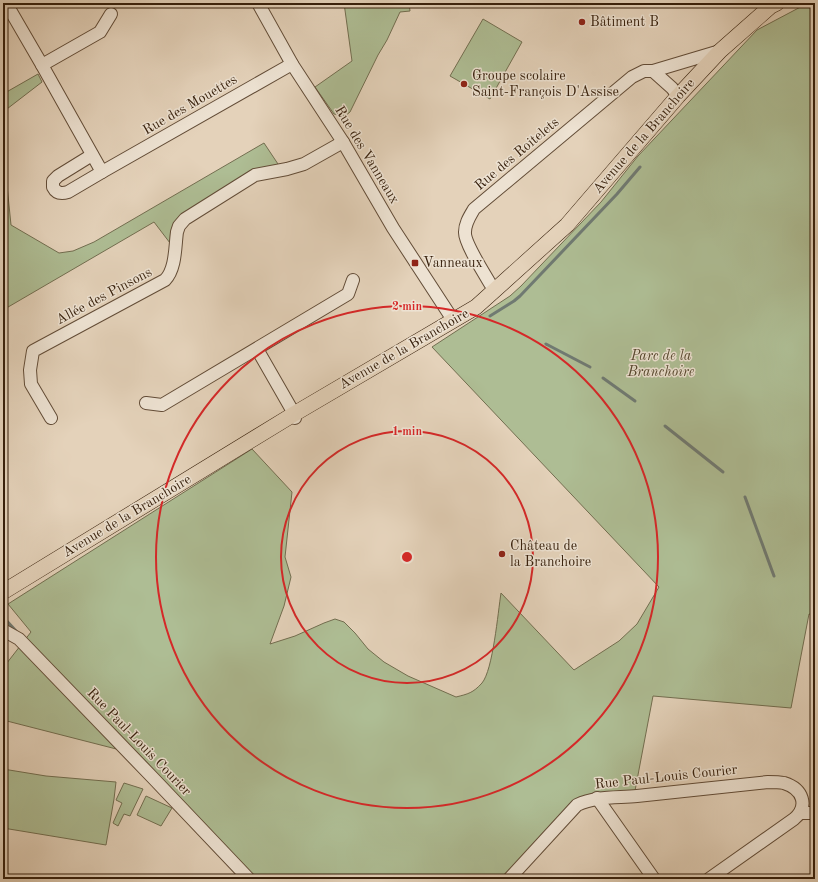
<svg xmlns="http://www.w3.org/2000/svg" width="818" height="882" font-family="'Old Standard TT',serif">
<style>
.green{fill:#aebd94;stroke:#726e50}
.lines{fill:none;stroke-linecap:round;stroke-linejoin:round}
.stream{stroke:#707a72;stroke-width:3}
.minor-casing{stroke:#624c37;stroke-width:14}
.major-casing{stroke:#361f0b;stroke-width:16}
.minor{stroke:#ede2d2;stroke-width:12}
.major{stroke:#e4d2ba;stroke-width:15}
.ring{fill:none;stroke:#d62828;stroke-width:2}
.poi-dot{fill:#8f2418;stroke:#ede2d2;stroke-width:1.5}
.labels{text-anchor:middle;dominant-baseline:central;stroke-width:3;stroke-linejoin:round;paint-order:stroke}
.poi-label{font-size:14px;fill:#361f0b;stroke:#ede2d2;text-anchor:start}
.street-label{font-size:14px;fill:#361f0b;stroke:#ede2d2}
.park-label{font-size:14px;font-style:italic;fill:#54462d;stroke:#ede2d2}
.centre{fill:#d62828;stroke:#ede2d2;stroke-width:2}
.ring-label{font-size:12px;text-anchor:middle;font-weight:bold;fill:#d62828;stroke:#ede2d2;stroke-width:3;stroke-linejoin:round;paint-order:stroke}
</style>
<rect width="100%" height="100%" fill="#e4d2ba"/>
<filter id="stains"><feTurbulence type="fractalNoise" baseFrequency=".005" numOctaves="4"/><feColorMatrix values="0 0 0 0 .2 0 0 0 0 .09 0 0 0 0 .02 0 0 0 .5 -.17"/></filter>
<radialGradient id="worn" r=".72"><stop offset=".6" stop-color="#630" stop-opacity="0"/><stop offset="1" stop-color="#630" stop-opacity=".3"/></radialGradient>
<!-- green -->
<g class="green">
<polygon points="344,3 409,3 410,11 400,12 387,40 378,55 350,112 345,116 334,114 315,87 352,61"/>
<path d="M 808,3 L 815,3 L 815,615 L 809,614 L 791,708 L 653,696 L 634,796 L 584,801 L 509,879 L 249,879 L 128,752 L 3,720 L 3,668 L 31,632 L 8,604 L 252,449 L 292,492 L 285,557 L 291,577 L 284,606 L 270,644 L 295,636 L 324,623 L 335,619 L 344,622 L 355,633 L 368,649 L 384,662 L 408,676 L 456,697 C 468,694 473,693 482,683 C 493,670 498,612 501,593 L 574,670 L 619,641 L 637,624 L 659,587 L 432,347 L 510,296 L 521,286 L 601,202 L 638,156 L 757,30 Z"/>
<polygon points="483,19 522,42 490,99 450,76"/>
<polygon points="38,74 42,82 3,112 3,94"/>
<polygon points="264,143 280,167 177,221 170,243 154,222 3,310 3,146 11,225 59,253 73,251 94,242"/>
<polygon points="3,769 46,776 116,782 114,799 106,845 3,828"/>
<polygon points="124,783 143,789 130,816 124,814 118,826 113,823 122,803 116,800"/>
<polygon points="146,796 172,808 161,826 137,815"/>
</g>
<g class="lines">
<!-- stream -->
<g class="stream">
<polyline points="490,316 514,301 520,296 617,194 640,167"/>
<polyline points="546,344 590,367"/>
<polyline points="603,378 635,401"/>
<polyline points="665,426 723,472"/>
<polyline points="745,497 774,576"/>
<polyline points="5,619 16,631"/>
</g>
<!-- minor casing -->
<g class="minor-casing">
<g id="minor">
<polyline points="6,3 42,65 102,172 292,64"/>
<polyline points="258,3 292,64 343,142 393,228 453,320"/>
<polyline points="42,65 100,32 111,14"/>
<polyline points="653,71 720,51"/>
<path d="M 92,155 L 58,176 L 53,181 L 53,187 C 56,193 61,194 68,192 L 102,172"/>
<path d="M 495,290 L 491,285 C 485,275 464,242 465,232 C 465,223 470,216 474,209 L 632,77 L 644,71 L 653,71 L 672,88 L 678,96"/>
<polyline points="257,349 292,410 295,418"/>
<polyline points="146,403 162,405 348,294 353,280"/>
<path d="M 51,418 L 31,384 L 30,370 L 33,351 L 165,280 C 176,269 175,246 177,232 L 179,226 L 185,219 L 255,175 L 287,169 L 304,164 L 343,142"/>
<polyline points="3,630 19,639 154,779 249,879"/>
<polyline points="597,798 654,879"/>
<polyline points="800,813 815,813"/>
<path d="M 509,879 L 577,805 C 596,796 617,798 637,796 C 681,791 724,787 768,782 C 773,782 779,782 784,783 C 803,789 809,806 794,819 L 709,879"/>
</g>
</g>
<!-- major casing -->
<g class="major-casing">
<polyline id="major" points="3,592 294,414 476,307 567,225 678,96 720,51 771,6 777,3"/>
</g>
<!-- minor -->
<use href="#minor" class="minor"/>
<!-- major -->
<use href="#major" class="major"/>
</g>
<!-- distance rings -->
<g class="ring">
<circle cx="407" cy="557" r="126"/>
<circle cx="407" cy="557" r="251"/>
</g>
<!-- markers -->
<g class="poi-dot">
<circle cx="582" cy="22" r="4"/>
<circle cx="464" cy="84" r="4"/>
<rect x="411" y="259" width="8" height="8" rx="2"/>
<circle cx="502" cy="554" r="4"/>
</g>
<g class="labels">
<!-- poi labels -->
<g class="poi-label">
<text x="590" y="22">Bâtiment B</text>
<text x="472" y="76">Groupe scolaire<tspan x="472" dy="16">Saint-François D'Assise</tspan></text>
<text x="423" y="263">Vanneaux</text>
<text x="510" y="546">Château de<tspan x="510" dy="16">la Branchoire</tspan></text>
</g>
<!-- street labels -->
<g class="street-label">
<text transform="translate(190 105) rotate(-30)">Rue des Mouettes</text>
<text transform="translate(644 136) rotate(-49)">Avenue de la Branchoire</text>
<text transform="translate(517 154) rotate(-40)">Rue des Roitelets</text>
<text transform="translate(367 155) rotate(59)">Rue des Vanneaux</text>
<text transform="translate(104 296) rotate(-28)">Allée des Pinsons</text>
<text transform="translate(404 349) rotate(-30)">Avenue de la Branchoire</text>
<text transform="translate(127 516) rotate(-31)">Avenue de la Branchoire</text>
<text transform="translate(139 742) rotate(46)">Rue Paul-Louis Courier</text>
<text transform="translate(666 777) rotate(-6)">Rue Paul-Louis Courier</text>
</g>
<!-- park labels -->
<g class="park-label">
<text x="661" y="356">Parc de la<tspan x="661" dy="16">Branchoire</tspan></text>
</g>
</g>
<circle cx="407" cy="557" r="6" class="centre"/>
<g class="ring-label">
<text x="407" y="310">2 min</text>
<text x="407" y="435">1 min</text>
</g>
<!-- margin -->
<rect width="818" height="882" fill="none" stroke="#e4d2ba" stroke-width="16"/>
<rect x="4" y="4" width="810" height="874" fill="none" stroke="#361f0b" stroke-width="2"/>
<rect x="8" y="8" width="802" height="866" fill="none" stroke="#361f0b"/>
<rect width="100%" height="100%" filter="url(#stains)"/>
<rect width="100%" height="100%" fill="url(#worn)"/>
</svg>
